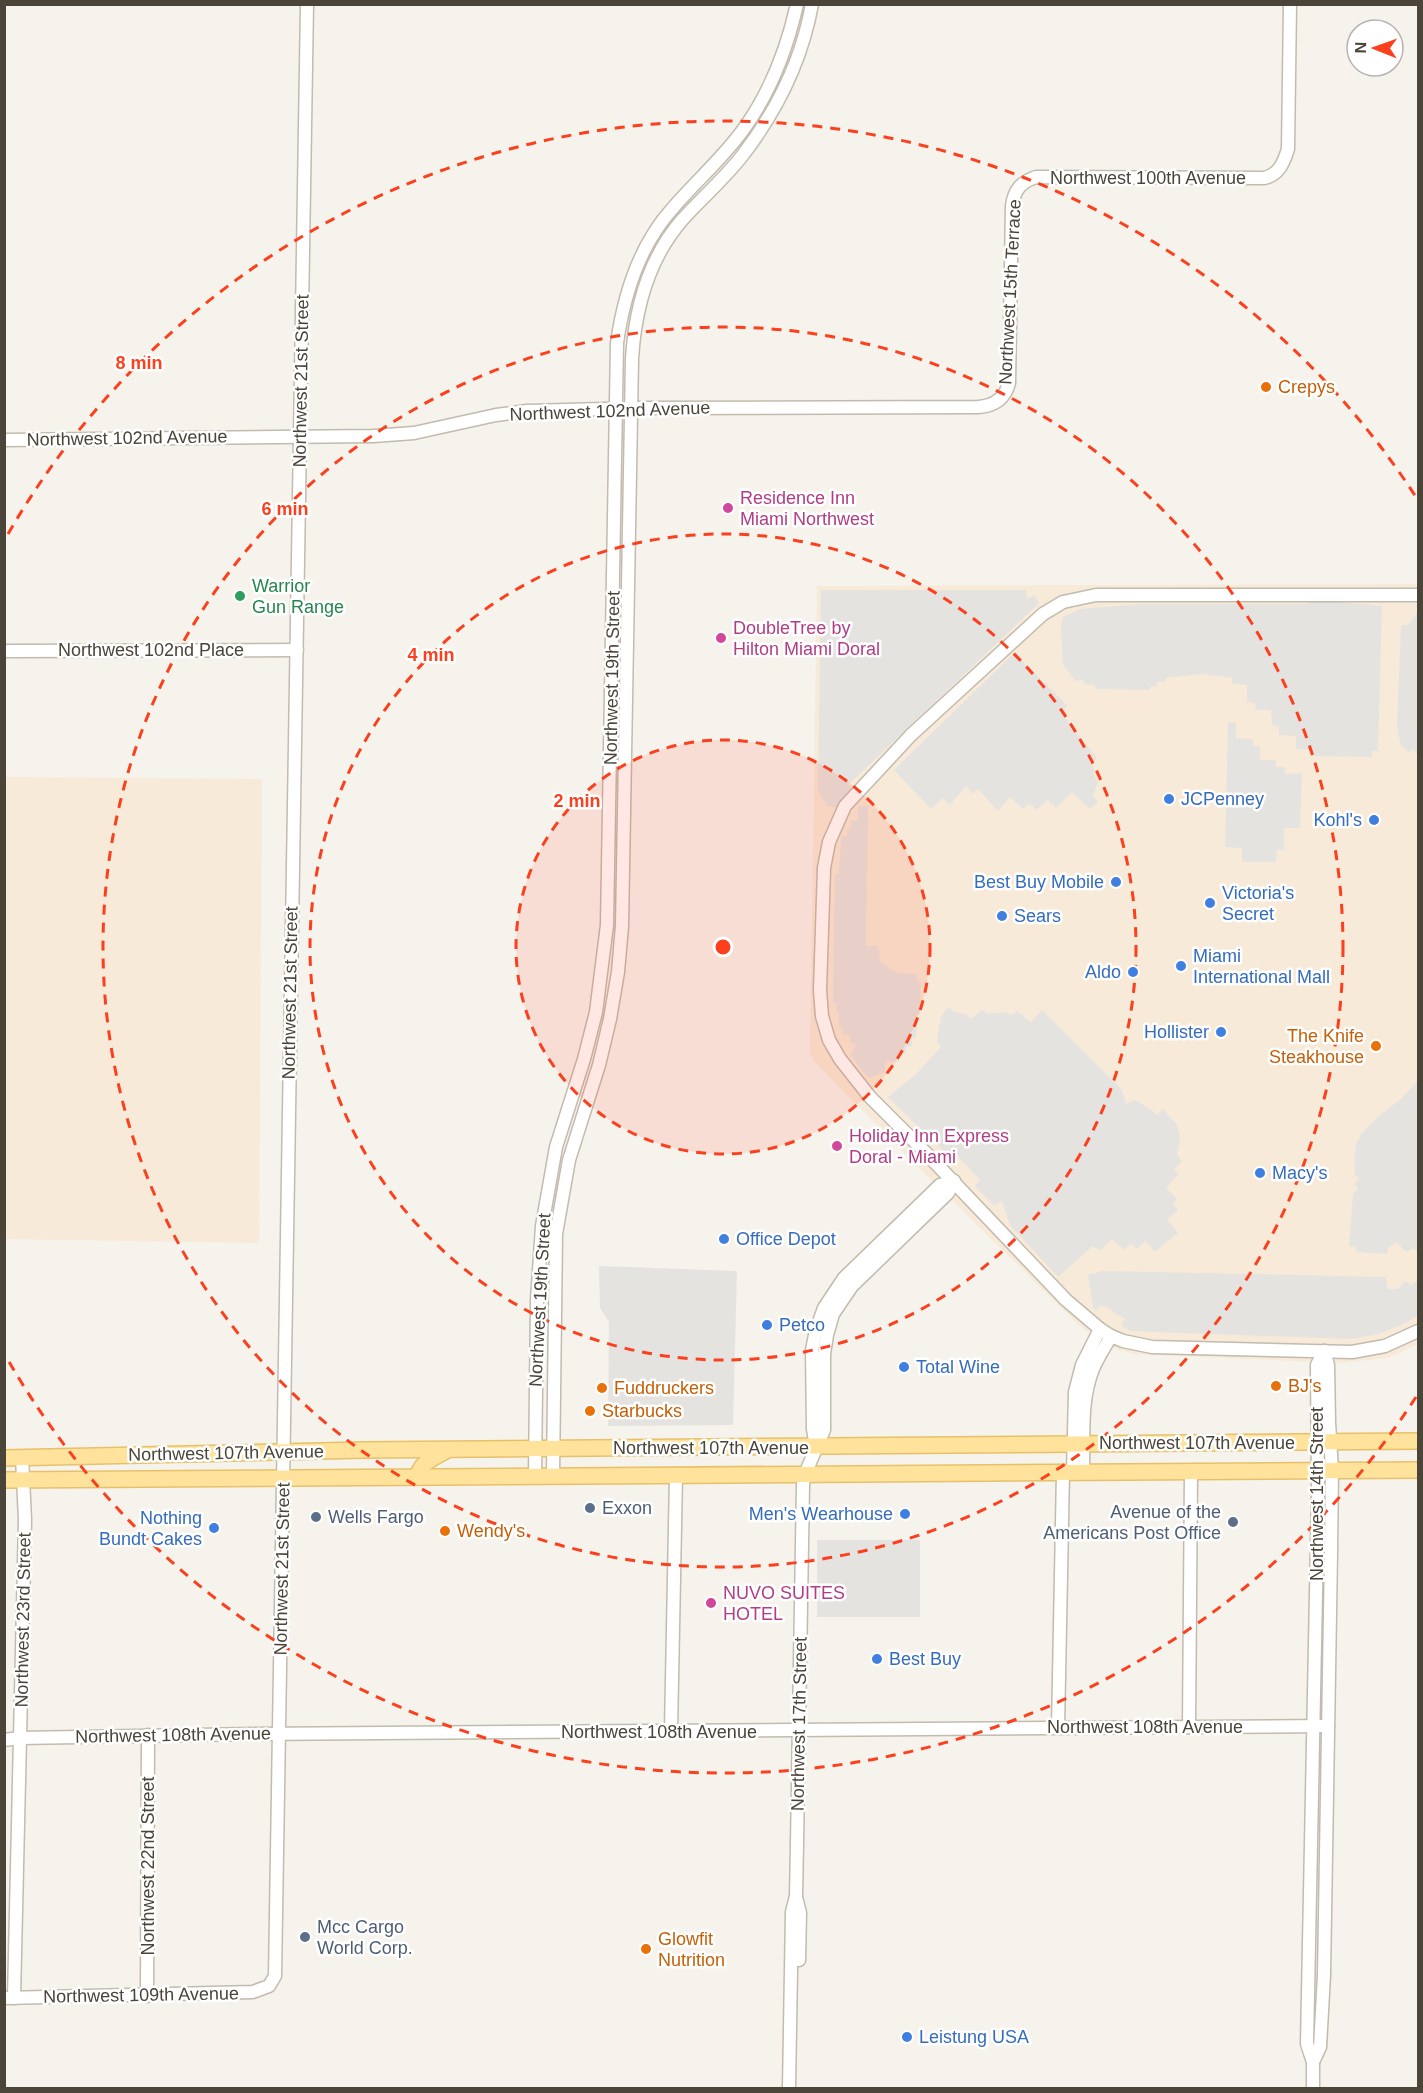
<svg xmlns="http://www.w3.org/2000/svg" width="1423" height="2093" font-family="Helvetica,sans-serif">
<style>
.commercial{fill:#f7ead8}
.parking{fill:#e5e3e0}
.lines{fill:none;stroke-linecap:round;stroke-linejoin:round}
.minor-casing{stroke:#c2bbae;stroke-width:15}
.major-casing{stroke:#e6c16a;stroke-width:18}
.minor{stroke:#fff;stroke-width:12}
.major{stroke:#ffe39c;stroke-width:15}
.ring{fill:none;stroke:#fc3f1d;stroke-width:3;stroke-dasharray:10 8}
.food-dot{fill:#e8710a;stroke:#fff;stroke-width:2}
.hotel-dot{fill:#d1479c;stroke:#fff;stroke-width:2}
.leisure-dot{fill:#2e9e5b;stroke:#fff;stroke-width:2}
.shop-dot{fill:#3f7fe0;stroke:#fff;stroke-width:2}
.service-dot{fill:#5c6f8a;stroke:#fff;stroke-width:2}
.labels{text-anchor:middle;dominant-baseline:central;stroke-width:5;stroke-linejoin:round;paint-order:stroke}
.street-label{font-size:18px;fill:#4b4439;stroke:#fff}
.food-label{font-size:18px;fill:#c56008;stroke:#fff;text-anchor:start}
.hotel-label{font-size:18px;fill:#b23c85;stroke:#fff;text-anchor:start}
.leisure-label{font-size:18px;fill:#27864d;stroke:#fff;text-anchor:start}
.shop-label{font-size:18px;fill:#366cbe;stroke:#fff;text-anchor:start}
.service-label{font-size:18px;fill:#4e5e75;stroke:#fff;text-anchor:start}
.centre{fill:#fc3f1d;stroke:#fff;stroke-width:3}
.ring-label{font-size:18px;text-anchor:middle;font-weight:bold;fill:#fc3f1d;stroke:#fff;stroke-width:5;stroke-linejoin:round;paint-order:stroke}
</style>
<rect width="100%" height="100%" fill="#f6f3ec"/>
<!-- commercial -->
<g class="commercial">
<polygon points="1418,584 1418,1344 1388,1358 1339,1363 1136,1354 1118,1350 1081,1327 924,1173 814,1061 810,1052 817,586"/>
<polygon points="5,777 262,779 259,1243 5,1239"/>
</g>
<!-- parking -->
<g class="parking">
<polygon points="821,590 1026,590 1028,599 1034,595 1039,603 848,785 851,788 838,808 827,806 818,790"/>
<polygon points="1308,601 1340,602 1382,606 1378,751 1372,751 1372,757 1311,756 1312,750 1296,749 1296,736 1279,735 1279,726 1272,725 1271,710 1256,710 1255,703 1247,702 1247,685 1232,684 1232,678 1202,674 1166,678 1165,682 1157,682 1157,686 1150,687 1149,690 1097,689 1093,685 1084,684 1083,680 1076,681 1063,665 1061,625 1063,617 1080,609 1141,604 1307,604"/>
<polygon points="1418,611 1418,755 1413,749 1409,753 1401,746 1397,727 1401,625 1408,625"/>
<polygon points="1016,654 1067,705 1062,714 1097,758 1092,764 1094,768 1094,776 1098,782 1093,796 1098,802 1090,809 1072,792 1056,808 1047,800 1037,810 1029,803 1023,809 1010,797 998,811 978,789 973,794 966,786 950,805 943,798 931,809 894,770 1012,655"/>
<polygon points="1228,722 1236,723 1236,738 1253,739 1253,746 1260,746 1260,760 1276,760 1276,767 1285,767 1285,774 1302,773 1300,828 1284,828 1284,850 1277,850 1276,862 1242,862 1242,848 1225,847"/>
<polygon points="858,806 868,806 866,946 878,946 880,962 898,973 917,974 917,981 921,982 920,1014 917,1014 916,1038 912,1038 912,1046 906,1047 906,1054 899,1054 899,1062 885,1061 885,1072 869,1078 860,1068 851,1054 856,1046 855,1043 850,1043 850,1035 843,1035 843,1027 839,1027 839,1013 836,1012 837,1003 833,1002 835,874 839,874 841,836 847,836 847,829 851,829 851,821 858,820"/>
<polygon points="949,1007 954,1012 966,1014 971,1019 982,1010 987,1014 1005,1012 1011,1015 1017,1011 1031,1022 1042,1010 1122,1090 1126,1104 1135,1100 1152,1110 1157,1115 1163,1109 1177,1125 1180,1137 1177,1155 1182,1161 1174,1170 1179,1175 1166,1187 1177,1200 1173,1204 1178,1210 1167,1219 1178,1233 1155,1252 1145,1241 1137,1249 1131,1243 1124,1250 1112,1239 1100,1251 1093,1246 1058,1277 1010,1225 1002,1201 994,1206 975,1186 980,1180 957,1155 951,1156 943,1151 888,1097 916,1074 941,1047 937,1041 941,1016"/>
<polygon points="1418,1081 1418,1253 1414,1248 1406,1252 1397,1242 1388,1248 1387,1254 1357,1252 1355,1246 1349,1247 1353,1194 1358,1189 1355,1184 1359,1179 1355,1175 1354,1155 1356,1152 1355,1146 1362,1133 1381,1114 1400,1100"/>
<polygon points="599,1266 737,1271 733,1425 608,1426 609,1322 600,1308"/>
<polygon points="1102,1271 1386,1277 1387,1289 1397,1289 1406,1281 1412,1285 1416,1281 1418,1284 1418,1315 1407,1322 1379,1334 1351,1339 1131,1331 1121,1326 1125,1319 1102,1305 1096,1310 1093,1308 1088,1275"/>
<rect x="817" y="1540" width="103" height="77"/>
</g>
<g class="lines">
<!-- minor casing -->
<g class="minor-casing">
<g id="minor">
<path d="M 4,440 L 373,436 L 414,433 L 496,415 L 527,411 L 642,408 L 978,407 C 994,406 1005,399 1009,383 L 1012,206 C 1014,190 1021,182 1036,177 L 1264,178 C 1279,175 1284,162 1288,149 L 1290,4"/>
<polyline points="1418,595 1096,595 1063,602 1043,614 911,735 845,806 829,842 824,868 820,990 822,1016 829,1040 840,1059 870,1097 925,1152 1066,1300 1100,1329 1111,1336 1123,1341 1152,1347 1352,1352 1385,1346 1418,1331"/>
<polyline points="4,651 297,650"/>
<polyline points="816,1447 813,1429 812,1350 816,1330 824,1308 844,1278 940,1185 954,1181"/>
<polyline points="1073,1472 1075,1392 1082,1365 1100,1329"/>
<path d="M 1083,1472 C 1084,1438 1080,1401 1093,1369 C 1098,1357 1105,1347 1111,1336"/>
<path d="M 553,1475 L 556,1234 L 569,1160 L 599,1065 L 610,1019 L 618,972 L 622,926 L 632,359 C 635,309 649,258 682,220 C 702,198 724,179 742,156 C 776,112 802,60 812,4"/>
<path d="M 535,1476 L 537,1300 L 542,1226 L 556,1147 L 584,1059 L 596,1012 L 607,925 L 617,343 C 624,294 639,246 672,209 C 695,182 722,159 743,130 C 770,93 787,49 797,4"/>
<polyline points="1189,1727 1191,1471"/>
<polyline points="1058,1728 1063,1472"/>
<polyline points="671,1731 676,1475"/>
<polyline points="4,1740 20,1738 253,1734 1328,1726"/>
<polyline points="796,1897 800,1913 799,1960"/>
<polyline points="147,1996 148,1735"/>
<polyline points="4,1998 253,1992 269,1986 275,1976 307,4"/>
<polyline points="14,1998 25,1520 22,1457"/>
<polyline points="1313,2062 1320,2047 1324,1975 1331,1553 1332,1470 1329,1422 1328,1365 1324,1351"/>
<polyline points="789,2088 792,1912 796,1896 797,1844 803,1484 805,1474 824,1430 824,1354 827,1335 833,1314 852,1286 948,1193 954,1181"/>
<polyline points="1313,2088 1313,2062 1307,2044 1318,1493 1317,1365 1324,1351"/>
</g>
</g>
<!-- major casing -->
<g class="major-casing">
<g id="major">
<polyline points="4,1458 364,1450 1418,1441"/>
<path d="M 418,1477 C 420,1461 435,1458 447,1450"/>
<polyline points="4,1480 1418,1470"/>
</g>
</g>
<!-- minor -->
<use href="#minor" class="minor"/>
<!-- major -->
<use href="#major" class="major"/>
</g>
<!-- distance rings -->
<circle cx="723" cy="947" r="207" fill="#fc3f1d" fill-opacity=".12"/>
<g class="ring">
<circle cx="723" cy="947" r="207"/>
<circle cx="723" cy="947" r="413"/>
<circle cx="723" cy="947" r="620"/>
<path d="M1416 1397A826 826 0 0 1 8 1360M8 534A826 826 0 0 1 1416 497"/>
</g>
<!-- markers -->
<g class="food-dot">
<circle cx="1266" cy="387" r="6"/>
<circle cx="1376" cy="1046" r="6"/>
<circle cx="1276" cy="1386" r="6"/>
<circle cx="602" cy="1388" r="6"/>
<circle cx="590" cy="1411" r="6"/>
<circle cx="445" cy="1531" r="6"/>
<circle cx="646" cy="1949" r="6"/>
</g>
<g class="hotel-dot">
<circle cx="728" cy="508" r="6"/>
<circle cx="721" cy="638" r="6"/>
<circle cx="837" cy="1146" r="6"/>
<circle cx="711" cy="1603" r="6"/>
</g>
<circle class="leisure-dot" cx="240" cy="596" r="6"/>
<g class="shop-dot">
<circle cx="1169" cy="799" r="6"/>
<circle cx="1374" cy="820" r="6"/>
<circle cx="1116" cy="882" r="6"/>
<circle cx="1210" cy="903" r="6"/>
<circle cx="1002" cy="916" r="6"/>
<circle cx="1181" cy="966" r="6"/>
<circle cx="1133" cy="972" r="6"/>
<circle cx="1221" cy="1032" r="6"/>
<circle cx="1260" cy="1173" r="6"/>
<circle cx="724" cy="1239" r="6"/>
<circle cx="767" cy="1325" r="6"/>
<circle cx="904" cy="1367" r="6"/>
<circle cx="905" cy="1514" r="6"/>
<circle cx="214" cy="1528" r="6"/>
<circle cx="877" cy="1659" r="6"/>
<circle cx="907" cy="2037" r="6"/>
</g>
<g class="service-dot">
<circle cx="590" cy="1508" r="6"/>
<circle cx="316" cy="1517" r="6"/>
<circle cx="1233" cy="1522" r="6"/>
<circle cx="305" cy="1937" r="6"/>
</g>
<g class="labels">
<!-- street labels -->
<g class="street-label">
<text x="1148" y="178">Northwest 100th Avenue</text>
<text transform="translate(1010 292) rotate(-87)">Northwest 15th Terrace</text>
<text transform="translate(301 381) rotate(-89)">Northwest 21st Street</text>
<text transform="translate(610 411) rotate(-2)">Northwest 102nd Avenue</text>
<text transform="translate(127 438) rotate(-1)">Northwest 102nd Avenue</text>
<text x="151" y="650">Northwest 102nd Place</text>
<text transform="translate(612 678) rotate(-89)">Northwest 19th Street</text>
<text transform="translate(290 993) rotate(-89)">Northwest 21st Street</text>
<text transform="translate(540 1300) rotate(-87)">Northwest 19th Street</text>
<text x="1197" y="1443">Northwest 107th Avenue</text>
<text x="711" y="1448">Northwest 107th Avenue</text>
<text transform="translate(226 1453) rotate(-1)">Northwest 107th Avenue</text>
<text transform="translate(1317 1494) rotate(-90)">Northwest 14th Street</text>
<text transform="translate(282 1569) rotate(-89)">Northwest 21st Street</text>
<text transform="translate(23 1620) rotate(-89)">Northwest 23rd Street</text>
<text transform="translate(799 1724) rotate(-89)">Northwest 17th Street</text>
<text x="1145" y="1727">Northwest 108th Avenue</text>
<text x="659" y="1732">Northwest 108th Avenue</text>
<text transform="translate(173 1735) rotate(-1)">Northwest 108th Avenue</text>
<text transform="translate(148 1866) rotate(-90)">Northwest 22nd Street</text>
<text transform="translate(141 1995) rotate(-1)">Northwest 109th Avenue</text>
</g>
<!-- food labels -->
<g class="food-label">
<text x="1278" y="387">Crepys</text>
<text x="1364" y="1036" text-anchor="end">The Knife<tspan x="1364" dy="21">Steakhouse</tspan></text>
<text x="1288" y="1386">BJ's</text>
<text x="614" y="1388">Fuddruckers</text>
<text x="602" y="1411">Starbucks</text>
<text x="457" y="1531">Wendy's</text>
<text x="658" y="1939">Glowfit<tspan x="658" dy="21">Nutrition</tspan></text>
</g>
<!-- hotel labels -->
<g class="hotel-label">
<text x="740" y="498">Residence Inn<tspan x="740" dy="21">Miami Northwest</tspan></text>
<text x="733" y="628">DoubleTree by<tspan x="733" dy="21">Hilton Miami Doral</tspan></text>
<text x="849" y="1136">Holiday Inn Express<tspan x="849" dy="21">Doral - Miami</tspan></text>
<text x="723" y="1593">NUVO SUITES<tspan x="723" dy="21">HOTEL</tspan></text>
</g>
<!-- leisure labels -->
<g class="leisure-label">
<text x="252" y="586">Warrior<tspan x="252" dy="21">Gun Range</tspan></text>
</g>
<!-- shop labels -->
<g class="shop-label">
<text x="1181" y="799">JCPenney</text>
<text x="1362" y="820" text-anchor="end">Kohl's</text>
<text x="1104" y="882" text-anchor="end">Best Buy Mobile</text>
<text x="1222" y="893">Victoria's<tspan x="1222" dy="21">Secret</tspan></text>
<text x="1014" y="916">Sears</text>
<text x="1193" y="956">Miami<tspan x="1193" dy="21">International Mall</tspan></text>
<text x="1121" y="972" text-anchor="end">Aldo</text>
<text x="1209" y="1032" text-anchor="end">Hollister</text>
<text x="1272" y="1173">Macy's</text>
<text x="736" y="1239">Office Depot</text>
<text x="779" y="1325">Petco</text>
<text x="916" y="1367">Total Wine</text>
<text x="893" y="1514" text-anchor="end">Men's Wearhouse</text>
<text x="202" y="1518" text-anchor="end">Nothing<tspan x="202" dy="21">Bundt Cakes</tspan></text>
<text x="889" y="1659">Best Buy</text>
<text x="919" y="2037">Leistung USA</text>
</g>
<!-- service labels -->
<g class="service-label">
<text x="602" y="1508">Exxon</text>
<text x="1221" y="1512" text-anchor="end">Avenue of the<tspan x="1221" dy="21">Americans Post Office</tspan></text>
<text x="328" y="1517">Wells Fargo</text>
<text x="317" y="1927">Mcc Cargo<tspan x="317" dy="21">World Corp.</tspan></text>
</g>
</g>
<circle cx="723" cy="947" r="9" class="centre"/>
<g class="ring-label">
<text x="139" y="369">8 min</text>
<text x="285" y="515">6 min</text>
<text x="431" y="661">4 min</text>
<text x="577" y="807">2 min</text>
</g>
<!-- border -->
<rect width="1423" height="2093" fill="none" stroke="#4b4439" stroke-width="12"/>
<!-- north arrow -->
<g transform="translate(1375 48) rotate(271)"><circle r="28" fill="#ffffff" stroke="#b7b4b0" stroke-width="1.5"/>
<path d="M0-4.5L10 22L0 15L-10 22Z" fill="#fc3f1d"/>
<text y="-9" font-size="16" font-weight="bold" text-anchor="middle" fill="#4b4439">N</text>
</g>
</svg>
